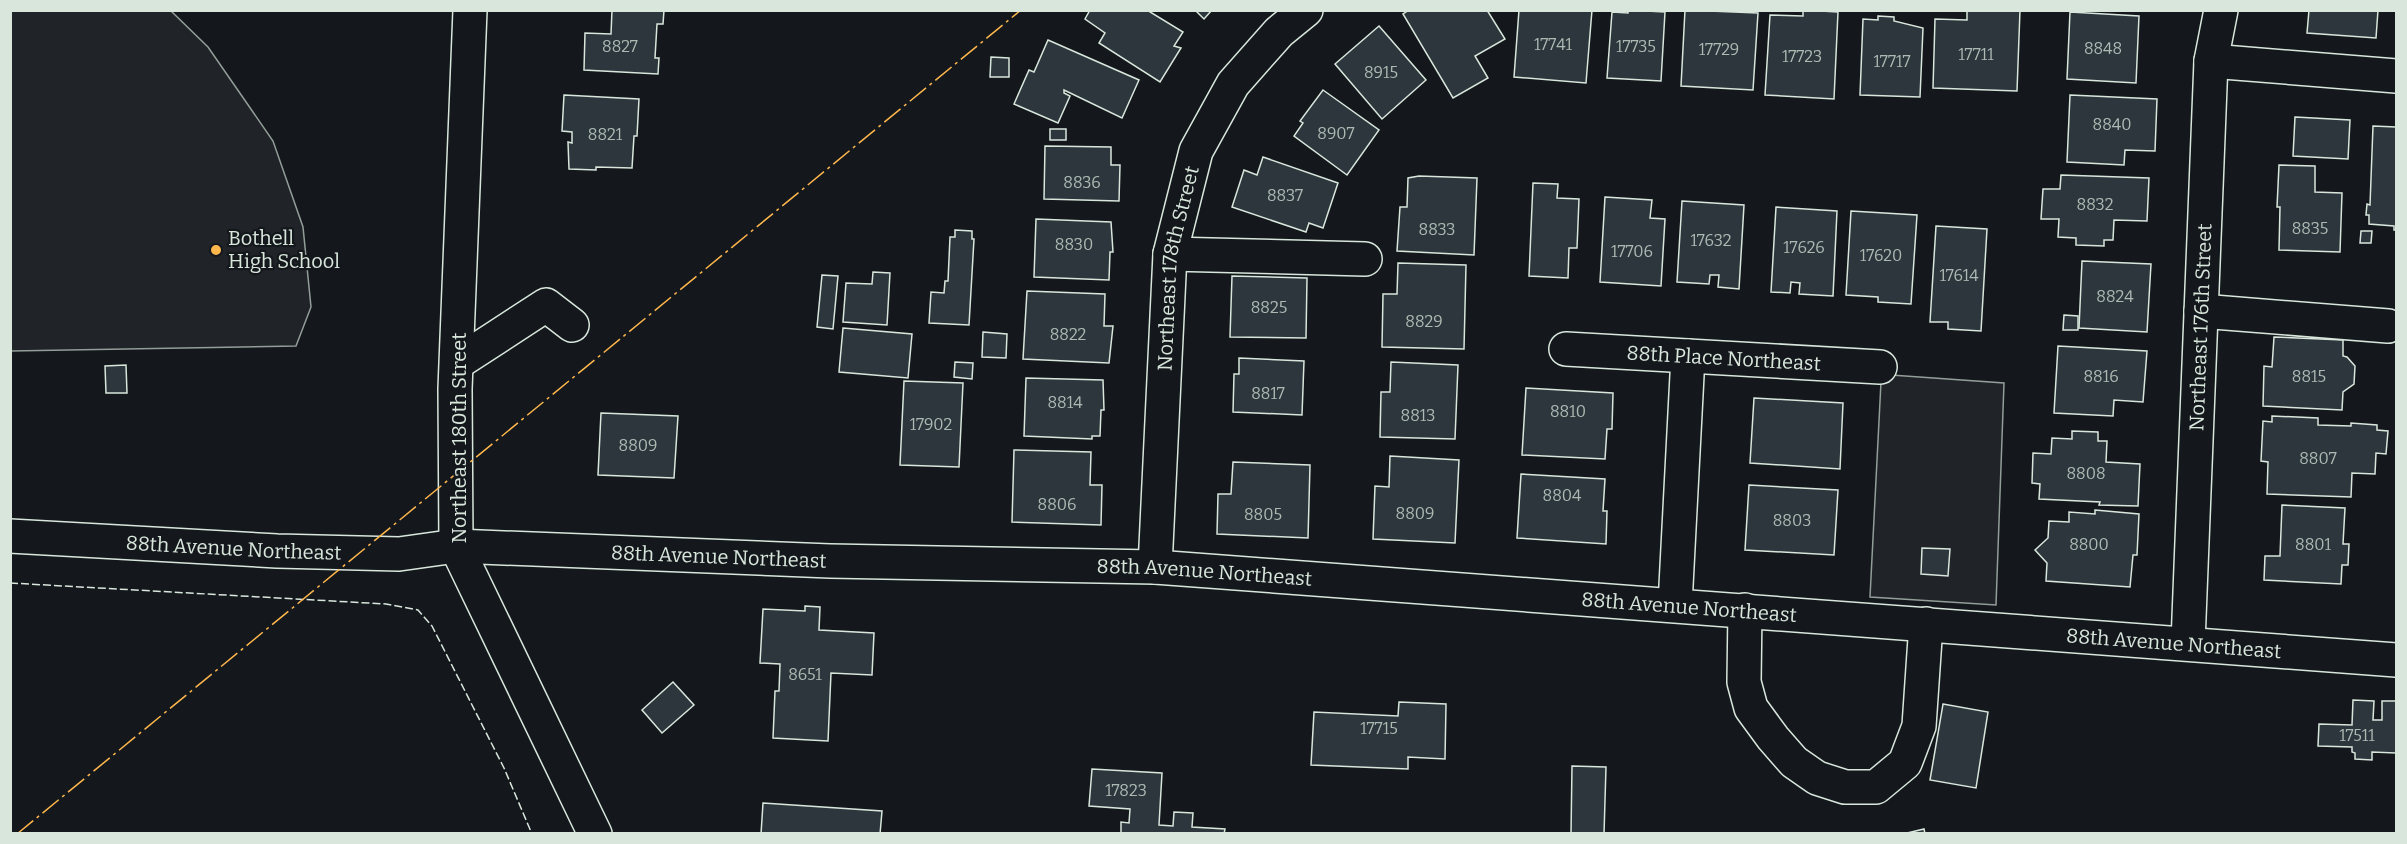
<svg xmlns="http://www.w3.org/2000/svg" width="2407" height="844" font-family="Bitter,serif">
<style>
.green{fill:#202428;stroke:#939e99;stroke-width:1.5}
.building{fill:#2c363c;stroke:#d8e6dc;stroke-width:1.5}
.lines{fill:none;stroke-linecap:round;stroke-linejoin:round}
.minor-casing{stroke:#d8e6dc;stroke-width:36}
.minor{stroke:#14181c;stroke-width:33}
.fence{stroke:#d8e6dc;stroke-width:1.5;stroke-dasharray:8 3;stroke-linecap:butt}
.power{stroke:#ffb74d;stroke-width:1.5;stroke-dasharray:21 4.5 3 4.5;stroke-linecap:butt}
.poi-dot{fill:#ffb74d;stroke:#14181c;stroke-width:2}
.labels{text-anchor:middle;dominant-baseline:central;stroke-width:4.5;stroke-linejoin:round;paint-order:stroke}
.number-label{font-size:16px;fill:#adbab4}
.poi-label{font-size:20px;fill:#d8e6dc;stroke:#14181c;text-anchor:start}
.street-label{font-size:20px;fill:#d8e6dc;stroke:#14181c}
</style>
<rect width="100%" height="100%" fill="#14181c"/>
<!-- green -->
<g class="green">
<polygon points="10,11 171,11 208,47 273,141 303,227 311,307 296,346 11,351"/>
<polygon points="1891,375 2004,383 1996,605 1870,597 1881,382 1889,382"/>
</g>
<!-- building -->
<g class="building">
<polygon points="612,10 664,10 663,24 657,24 655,58 659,58 658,74 584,70 585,33 611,34"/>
<polygon points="1090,10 1147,10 1183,32 1174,46 1181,48 1160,82 1099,43 1105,33 1085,19"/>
<polygon points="1195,10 1212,10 1204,19"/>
<polygon points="1409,10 1487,10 1505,39 1475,56 1488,78 1453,98 1403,14"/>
<polygon points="1519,10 1592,10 1586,83 1514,77"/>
<polygon points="1628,10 1665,12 1661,81 1607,78 1612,12 1628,13"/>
<polygon points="1685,10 1758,13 1753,90 1681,86"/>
<polygon points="1803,10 1838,12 1834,99 1765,95 1770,15 1803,16"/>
<polygon points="1967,10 2020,10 2017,91 1933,88 1935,19 1967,20"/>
<polygon points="2309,10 2378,10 2376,38 2307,33"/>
<polygon points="2070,12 2139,16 2136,83 2067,79"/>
<polygon points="1878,16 1894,17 1894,21 1923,28 1920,97 1860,95 1863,19 1878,20"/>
<polygon points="1379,26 1426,80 1382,119 1335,64"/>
<polygon points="1048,40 1139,80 1122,118 1064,90 1064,93 1070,96 1058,123 1014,104 1029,70 1034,72"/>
<polygon points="991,57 1009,58 1009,77 990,77"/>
<polygon points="1323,90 1379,130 1347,175 1294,136 1303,123 1300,121"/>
<polygon points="564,95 639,99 637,136 634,136 632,168 596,167 596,170 569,169 568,142 572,143 572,132 562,131"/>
<polygon points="2070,95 2157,99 2155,151 2125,150 2124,165 2067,162"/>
<polygon points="2295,117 2350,120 2348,159 2293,156"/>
<polygon points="2373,126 2396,127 2396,230 2394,230 2394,226 2369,224 2369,215 2366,215 2367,204 2370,205"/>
<rect x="1050" y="129" width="16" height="11"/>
<polygon points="1045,146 1111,147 1111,165 1120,165 1119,201 1044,199"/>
<polygon points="1263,157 1338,183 1323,228 1309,223 1306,232 1232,207 1244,170 1257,175"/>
<polygon points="2279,165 2315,166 2315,192 2342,193 2340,252 2279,250 2280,207 2277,207"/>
<polygon points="2061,175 2149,178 2147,221 2114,220 2113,240 2104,240 2104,246 2076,245 2076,238 2058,237 2059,219 2041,219 2043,189 2060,189"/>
<polygon points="1419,176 1477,178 1474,255 1397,251 1400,207 1407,207 1408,178"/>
<polygon points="1533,183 1558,184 1557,198 1579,199 1577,248 1569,248 1568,278 1529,276"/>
<polygon points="1605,197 1652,200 1650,218 1665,219 1661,286 1600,282"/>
<polygon points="1682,201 1744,205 1739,289 1718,287 1719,275 1710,275 1709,284 1677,282"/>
<polygon points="1776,207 1837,211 1833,296 1799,294 1800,283 1791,282 1790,293 1771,292"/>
<polygon points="1851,211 1917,215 1911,304 1878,302 1878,297 1846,295"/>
<polygon points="1036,219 1111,222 1113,252 1110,252 1109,280 1034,277"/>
<polygon points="1936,226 1987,229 1981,331 1948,329 1948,322 1930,322"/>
<polygon points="955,230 972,231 972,239 974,239 969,325 929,323 931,292 944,293 945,281 948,281 950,237 955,237"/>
<polygon points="2361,231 2372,231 2371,243 2360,243"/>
<polygon points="2082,261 2151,264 2147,332 2079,328"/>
<polygon points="1398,263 1466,265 1464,349 1382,347 1383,294 1397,294"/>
<polygon points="873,272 890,273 887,325 843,322 846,283 872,284"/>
<polygon points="822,275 838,276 833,329 817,327"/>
<polygon points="1232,276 1307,278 1306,338 1230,337"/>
<polygon points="1027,291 1105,294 1104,326 1113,326 1109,363 1023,359"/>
<polygon points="2064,315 2078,316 2078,330 2063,330"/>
<polygon points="843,328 912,334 908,378 839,372"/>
<polygon points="983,332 1007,334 1006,358 982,357"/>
<polygon points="2274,337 2343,340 2343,356 2347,357 2355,366 2354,384 2343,392 2342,410 2263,406 2264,366 2272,367"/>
<polygon points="2058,346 2147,351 2143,402 2114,400 2113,416 2054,413"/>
<polygon points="1239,358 1304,361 1302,415 1233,412 1234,374 1239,374"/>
<polygon points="955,362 973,363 972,379 954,377"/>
<polygon points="1391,362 1458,365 1455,439 1380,437 1381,392 1390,392"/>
<polygon points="126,365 127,393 106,393 105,366"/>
<polygon points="1026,378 1103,380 1104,410 1101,410 1100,436 1092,436 1092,439 1024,436"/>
<polygon points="904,381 963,383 959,467 900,465"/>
<polygon points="1526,388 1613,393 1612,429 1607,429 1605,459 1522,455"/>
<polygon points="1754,398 1843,403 1840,469 1750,463"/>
<polygon points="601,413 678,416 674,478 598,475"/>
<polygon points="2272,416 2318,418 2318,425 2351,426 2351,423 2377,425 2377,430 2388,431 2386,454 2376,453 2375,474 2352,473 2351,497 2267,494 2268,462 2261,461 2263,421 2272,422"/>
<polygon points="2072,431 2098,432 2098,441 2107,441 2106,462 2140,464 2138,506 2099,505 2100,502 2039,499 2040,484 2032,483 2033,453 2051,454 2052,438 2072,439"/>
<polygon points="1014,450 1091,452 1090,485 1102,485 1101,525 1012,522"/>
<polygon points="1390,456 1459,460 1455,543 1373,539 1375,486 1389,487"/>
<polygon points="1233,462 1310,465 1308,538 1217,534 1218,494 1231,494"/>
<polygon points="1521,474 1605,479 1603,511 1607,511 1606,544 1517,538"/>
<polygon points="1749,485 1838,490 1834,555 1745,550"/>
<polygon points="2282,505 2345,508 2343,544 2349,544 2348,565 2342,565 2341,584 2264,580 2265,556 2280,556"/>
<polygon points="2095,510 2139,514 2137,555 2133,555 2130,587 2046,581 2047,563 2035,550 2048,538 2049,521 2069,522 2069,512 2095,514"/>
<polygon points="1922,548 1950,549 1948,576 1921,574"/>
<polygon points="805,606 820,607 819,630 874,633 872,675 831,673 828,741 773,738 775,691 779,691 780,664 760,663 763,609 805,611"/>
<polygon points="673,682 694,705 662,733 642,710"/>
<polygon points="2353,700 2374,701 2373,720 2382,720 2382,701 2396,701 2396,753 2372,752 2372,760 2355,759 2355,753 2352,752 2352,747 2318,746 2319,724 2352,725"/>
<polygon points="1399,702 1446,704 1445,759 1408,757 1408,769 1311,765 1314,712 1398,716"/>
<polygon points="1943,704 1988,712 1976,788 1930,780"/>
<polygon points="1572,766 1606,767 1604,834 1571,834"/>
<polygon points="1092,769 1162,773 1159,825 1173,826 1174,812 1193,813 1192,827 1225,829 1224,834 1121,834 1121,822 1129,823 1130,809 1089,806"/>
<polygon points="763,803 882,811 880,834 761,834"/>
<polygon points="1924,829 1925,834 1903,834"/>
</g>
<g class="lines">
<!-- minor casing -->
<g class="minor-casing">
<g id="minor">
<polyline points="470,10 455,389 456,546 595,834"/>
<polyline points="2211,61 2396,76"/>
<polyline points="1170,254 1365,259"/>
<polyline points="2201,311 2388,326"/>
<path id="s1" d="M 1566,349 L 1880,367"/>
<polyline points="457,363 546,305 572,325"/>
<path id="s2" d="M 10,536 L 277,551 L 399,554 L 456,546 L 830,561 L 1155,567 L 2396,660"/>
<path id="s3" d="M 1155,567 L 1170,254 L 1196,151 L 1233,84 L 1279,32 L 1306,10"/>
<polyline points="1675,605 1688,356"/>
<polyline points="1745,610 1744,682 1751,708 1773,738 1794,762 1817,778 1845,787 1876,787 1905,763 1919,726 1926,624"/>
<path id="s4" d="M 2188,643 L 2211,61 L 2221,10"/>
</g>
</g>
<!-- minor -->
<use href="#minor" class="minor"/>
<!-- fence -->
<polyline class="fence" points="10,583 386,604 418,610 432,626 504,768 532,834"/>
<!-- power -->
<polyline class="power" points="17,834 1021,10"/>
</g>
<!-- markers -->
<circle class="poi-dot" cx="216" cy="250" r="6"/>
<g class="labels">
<!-- number labels -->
<g class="number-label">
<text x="1553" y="44">17741</text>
<text x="620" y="46">8827</text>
<text x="1636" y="46">17735</text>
<text x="2103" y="48">8848</text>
<text x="1719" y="49">17729</text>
<text x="1976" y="54">17711</text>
<text x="1802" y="56">17723</text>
<text x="1892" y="61">17717</text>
<text x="1381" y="72">8915</text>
<text x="2112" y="124">8840</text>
<text x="1336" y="133">8907</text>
<text x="605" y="134">8821</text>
<text x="1082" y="182">8836</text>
<text x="1285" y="195">8837</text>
<text x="2095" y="204">8832</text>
<text x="2310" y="228">8835</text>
<text x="1437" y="229">8833</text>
<text x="1711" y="240">17632</text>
<text x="1074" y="244">8830</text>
<text x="1804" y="247">17626</text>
<text x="1632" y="251">17706</text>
<text x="1881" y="255">17620</text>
<text x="1959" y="275">17614</text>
<text x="2115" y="296">8824</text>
<text x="1269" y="307">8825</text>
<text x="1424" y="321">8829</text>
<text x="1068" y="334">8822</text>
<text x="2101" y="376">8816</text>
<text x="2309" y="376">8815</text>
<text x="1268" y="393">8817</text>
<text x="1065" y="402">8814</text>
<text x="1568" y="411">8810</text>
<text x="1418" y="415">8813</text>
<text x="931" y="424">17902</text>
<text x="638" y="445">8809</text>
<text x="2318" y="458">8807</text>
<text x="2086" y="473">8808</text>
<text x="1562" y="495">8804</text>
<text x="1057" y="504">8806</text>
<text x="1415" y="513">8809</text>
<text x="1263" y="514">8805</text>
<text x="1792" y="520">8803</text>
<text x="2089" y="544">8800</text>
<text x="2313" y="544">8801</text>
<text x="805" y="674">8651</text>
<text x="1379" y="728">17715</text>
<text x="2357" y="735">17511</text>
<text x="1126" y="790">17823</text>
</g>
<!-- poi labels -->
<g class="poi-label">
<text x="228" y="238">Bothell<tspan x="228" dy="23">High School</tspan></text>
</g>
<!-- street labels -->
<g class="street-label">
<text stroke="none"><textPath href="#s3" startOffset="300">Northeast 178th Street</textPath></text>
<text stroke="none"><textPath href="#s4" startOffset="316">Northeast 176th Street</textPath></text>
<text stroke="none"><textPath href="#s1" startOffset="158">88th Place Northeast</textPath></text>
<text transform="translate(459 438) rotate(-90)">Northeast 180th Street</text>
<text stroke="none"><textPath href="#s2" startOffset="224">88th Avenue Northeast</textPath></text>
<text stroke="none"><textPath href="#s2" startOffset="710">88th Avenue Northeast</textPath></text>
<text stroke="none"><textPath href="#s2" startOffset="1196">88th Avenue Northeast</textPath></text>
<text stroke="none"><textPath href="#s2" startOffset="1682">88th Avenue Northeast</textPath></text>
<text stroke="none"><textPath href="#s2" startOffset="2168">88th Avenue Northeast</textPath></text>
</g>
</g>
<!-- border -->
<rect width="2407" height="844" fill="none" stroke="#d8e6dc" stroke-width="24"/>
</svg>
